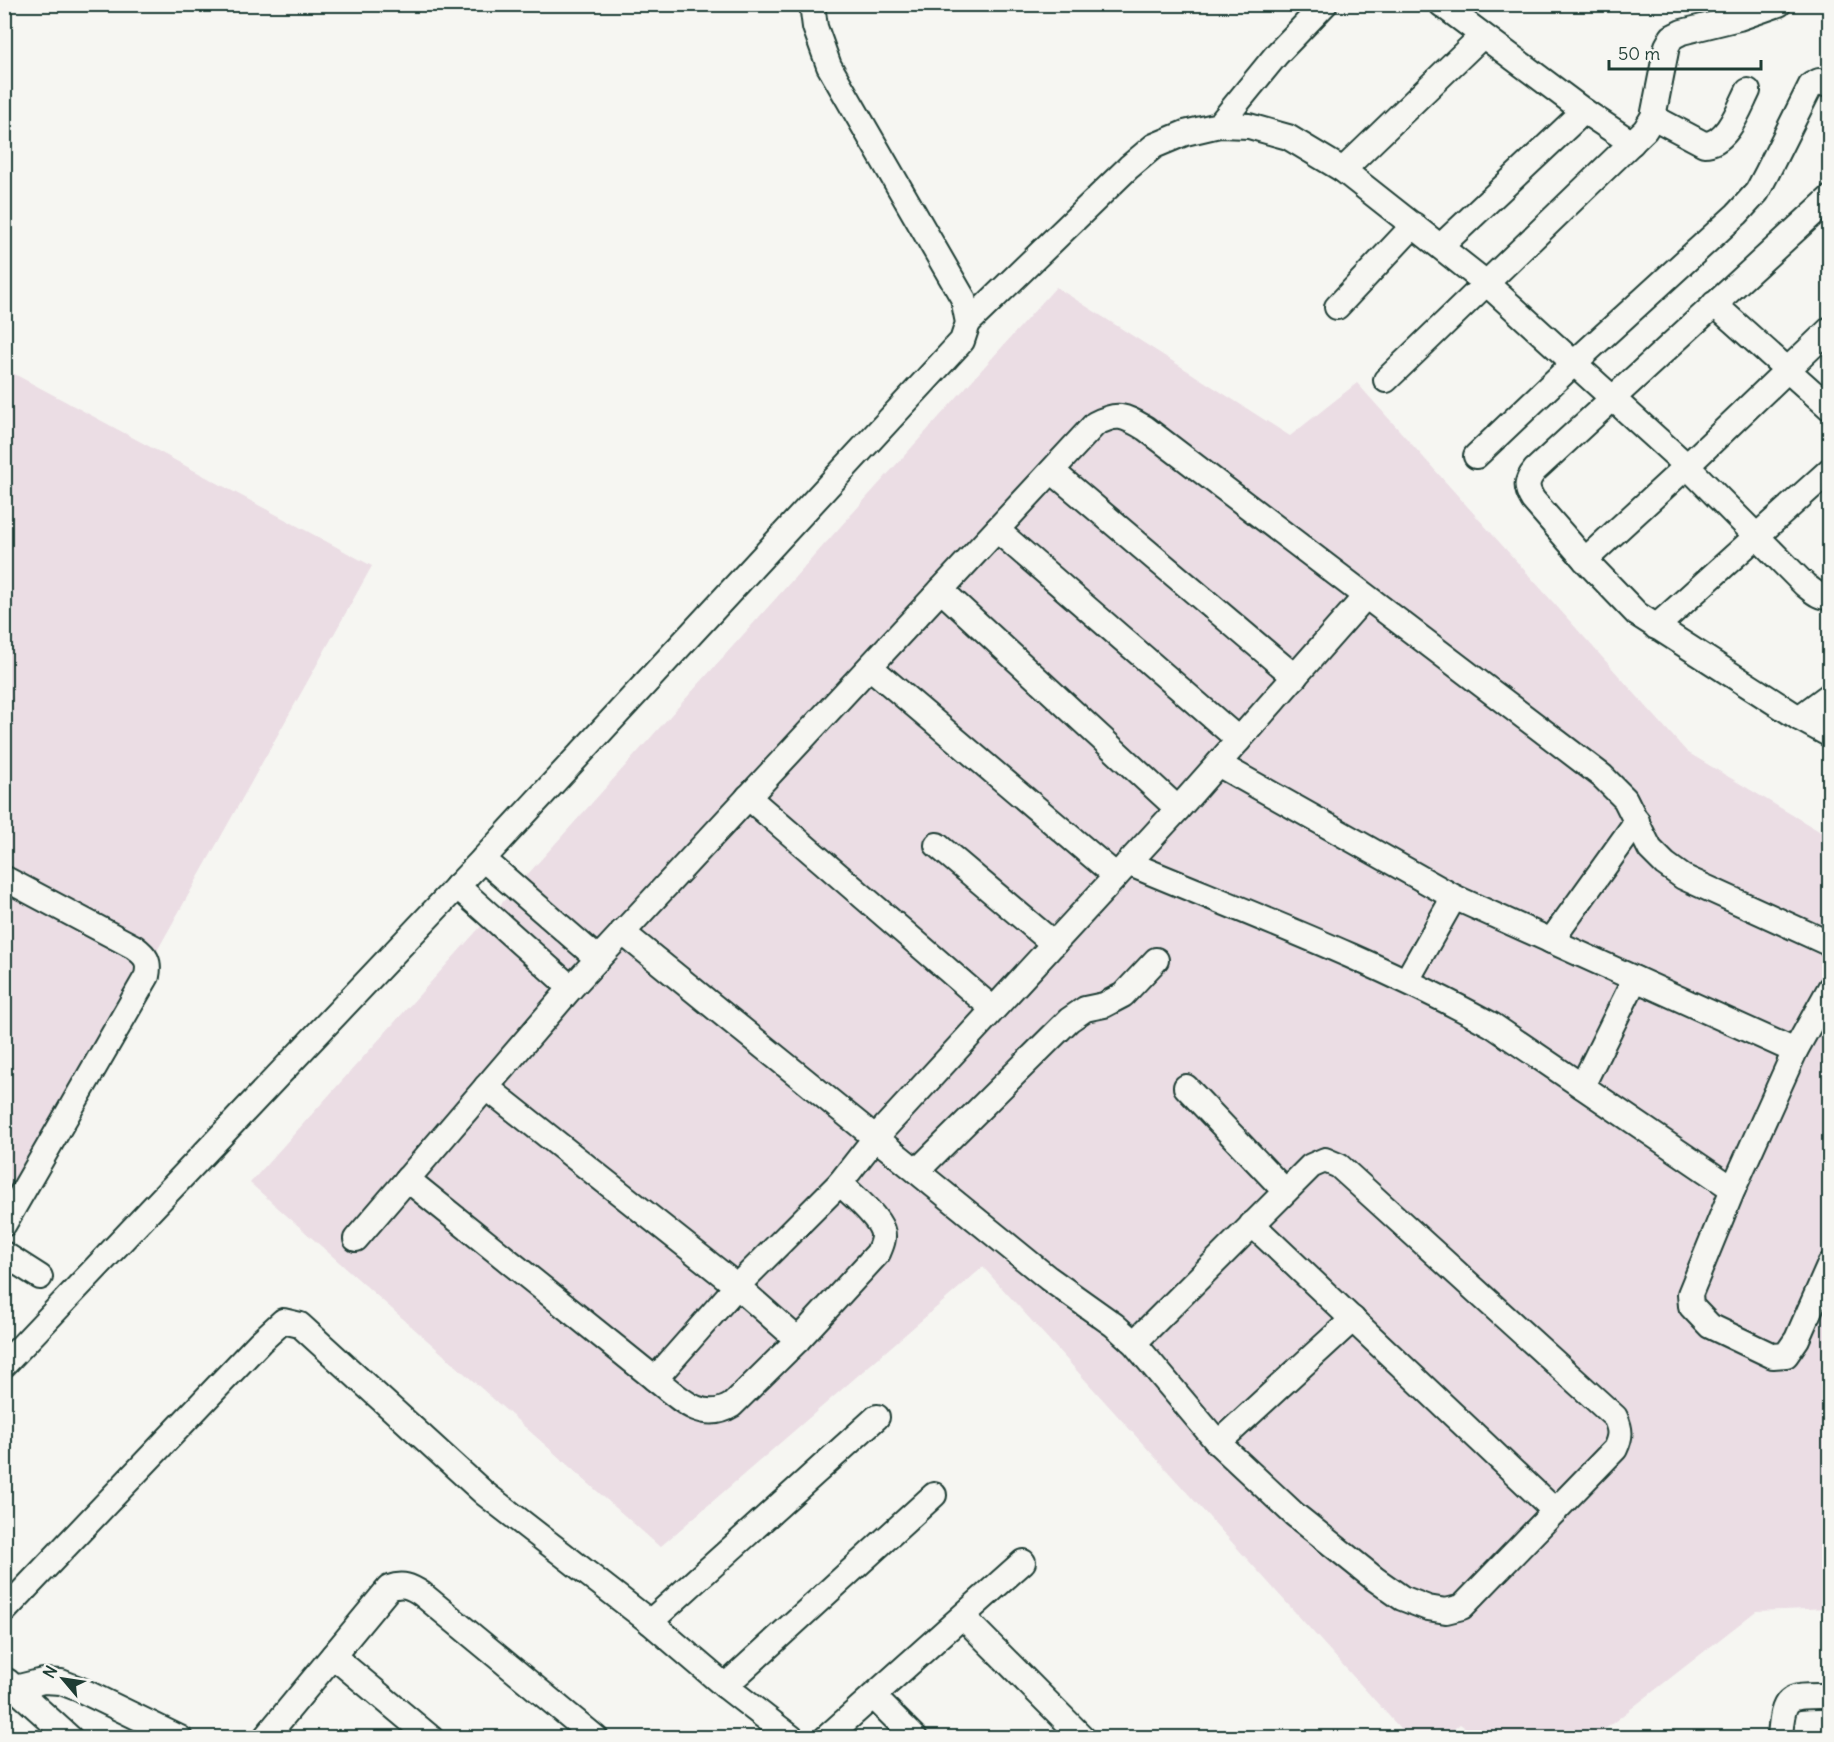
<svg xmlns="http://www.w3.org/2000/svg" width="1834" height="1742" font-family="Delius,sans-serif">
<style>
.built{fill:#ebdde4}
.lines{fill:none;stroke-linecap:round;stroke-linejoin:round}
.minor-casing{stroke:#1f3d34;stroke-width:28}
.minor{stroke:#f6f6f2;stroke-width:24}
</style>
<rect width="100%" height="100%" fill="#f6f6f2"/>
<filter id="ink" filterUnits="userSpaceOnUse"><feTurbulence type="fractalNoise" baseFrequency=".0167" numOctaves="2"/><feDisplacementMap in="SourceGraphic" scale="12" xChannelSelector="R" yChannelSelector="G"/><feConvolveMatrix kernelMatrix="1 2 1 2 8 2 1 2 1" color-interpolation-filters="sRGB"/></filter>
<g filter="url(#ink)">
<!-- built -->
<g class="built">
<polygon points="1056,287 1290,436 1357,383 1687,752 1829,837 1829,1608 1756,1611 1595,1737 1478,1737 1460,1724 1444,1737 1408,1737 983,1267 660,1547 250,1183"/>
<polygon points="5,369 372,566 5,1223"/>
</g>
<g class="lines">
<!-- minor casing -->
<g class="minor-casing">
<g id="minor">
<polyline points="1441,4 1584,111 1632,143"/>
<path d="M 1653,117 L 1704,144 C 1727,144 1739,109 1748,91"/>
<polyline points="1219,125 1277,54 1325,4"/>
<polyline points="1343,170 1482,36"/>
<path d="M 1830,198 L 1535,470 C 1526,481 1525,487 1533,500 L 1585,560 L 1637,614 L 1799,718 L 1830,735"/>
<polyline points="1441,246 1584,111"/>
<polyline points="1714,304 1830,408"/>
<polyline points="1337,307 1414,225"/>
<path d="M 968,323 L 1129,167 L 1154,146 L 1185,133 L 1219,125 L 1249,126 L 1288,137 L 1343,170 L 1486,283 L 1687,466 L 1805,585 C 1813,591 1819,598 1830,597"/>
<polyline points="1386,380 1645,130 1653,117 1667,46 1672,37 1682,32 1739,18 1779,4"/>
<polyline points="1476,456 1574,363 1737,214 1757,192 1767,173 1811,85 1819,81 1830,86"/>
<polyline points="1052,471 1295,677"/>
<polyline points="997,530 1239,740"/>
<polyline points="1585,560 1687,466 1830,329"/>
<polyline points="941,590 1178,809"/>
<polyline points="1656,627 1830,470"/>
<polyline points="870,667 1116,876"/>
<polyline points="1799,718 1830,695"/>
<polyline points="1218,764 1454,897 1795,1051"/>
<polyline points="748,797 993,1009"/>
<polyline points="937,845 1054,944"/>
<polyline points="483,859 598,959"/>
<path d="M 1128,863 C 1250,914 1376,961 1492,1025 L 1733,1189"/>
<path d="M 4,878 L 134,947 C 146,956 150,961 147,976 L 4,1224"/>
<polyline points="457,886 571,988"/>
<path d="M 622,932 L 1048,1278 L 1114,1325 L 1134,1343 L 1218,1443 L 1294,1514 L 1375,1579 L 1402,1598 L 1428,1608 L 1446,1611 L 1462,1607 L 1615,1449 C 1621,1436 1621,1430 1615,1417 L 1339,1166 L 1325,1160 L 1311,1166 L 1134,1343"/>
<polyline points="1551,941 1637,821"/>
<polyline points="1407,980 1454,897"/>
<polyline points="1830,988 1795,1051 1733,1189 1690,1294 1691,1306 1710,1326 1773,1356 1786,1355 1797,1339 1830,1264"/>
<polyline points="1582,1086 1635,979"/>
<polyline points="486,1087 737,1286 798,1340"/>
<polyline points="1186,1087 1285,1191"/>
<polyline points="917,1171 1069,1020 1085,1009 1104,1005 1123,995 1156,960"/>
<path d="M 407,1179 L 655,1379 C 678,1397 702,1424 732,1405 L 798,1340 L 878,1253 C 881,1246 885,1238 882,1230 C 877,1215 851,1194 840,1183"/>
<polyline points="1252,1224 1555,1511"/>
<path d="M 356,1239 L 571,988 L 1095,424 C 1118,412 1124,416 1145,428 L 1602,776 L 1625,799 L 1650,849 L 1665,864 L 1683,877 L 1830,944"/>
<polyline points="4,1254 40,1277"/>
<polyline points="4,1365 483,859 962,341 968,323 963,298 829,66 815,27 812,4"/>
<polyline points="655,1379 737,1286 840,1183 876,1137 1178,809 1365,597"/>
<polyline points="1218,1443 1353,1319"/>
<polyline points="4,1611 260,1342 283,1321 300,1325 484,1493 650,1622 725,1686 792,1738"/>
<polyline points="963,1617 1083,1738"/>
<polyline points="650,1622 877,1417"/>
<polyline points="333,1656 431,1738"/>
<polyline points="7,1681 70,1738"/>
<polyline points="725,1686 934,1495"/>
<polyline points="15,1688 43,1681 61,1682 79,1689 180,1738"/>
<polyline points="873,1696 915,1738"/>
<path d="M 265,1738 L 389,1588 C 403,1583 410,1586 422,1594 L 596,1738"/>
<polyline points="826,1738 1023,1562"/>
<path d="M 1780,1738 C 1783,1693 1788,1696 1830,1696"/>
</g>
</g>
<!-- minor -->
<use href="#minor" class="minor"/>
</g>
</g>
<!-- margin -->
<rect width="1834" height="1742" fill="none" stroke="#f6f6f2" stroke-width="24"/>
<rect x="12" y="12" width="1810" height="1718" fill="none" stroke="#1f3d34" stroke-width="2" filter="url(#ink)"/>
<!-- north arrow -->
<g transform="translate(63 1679) rotate(299)" stroke="#f6f6f2" stroke-width="4.5" paint-order="stroke">
<path d="M0-4.5L10 22L0 15L-10 22Z" fill="#1f3d34"/>
<text y="-9" font-size="16" font-weight="bold" text-anchor="middle" fill="#1f3d34">N</text>
</g>
<!-- scale -->
<path d="M1609 60v9h152v-9" fill="none" stroke="#1f3d34" stroke-width="3"/>
<text x="1618" y="60" font-size="18" fill="#1f3d34" stroke="#f6f6f2" stroke-width="4.5" paint-order="stroke">50 m</text>
</svg>
